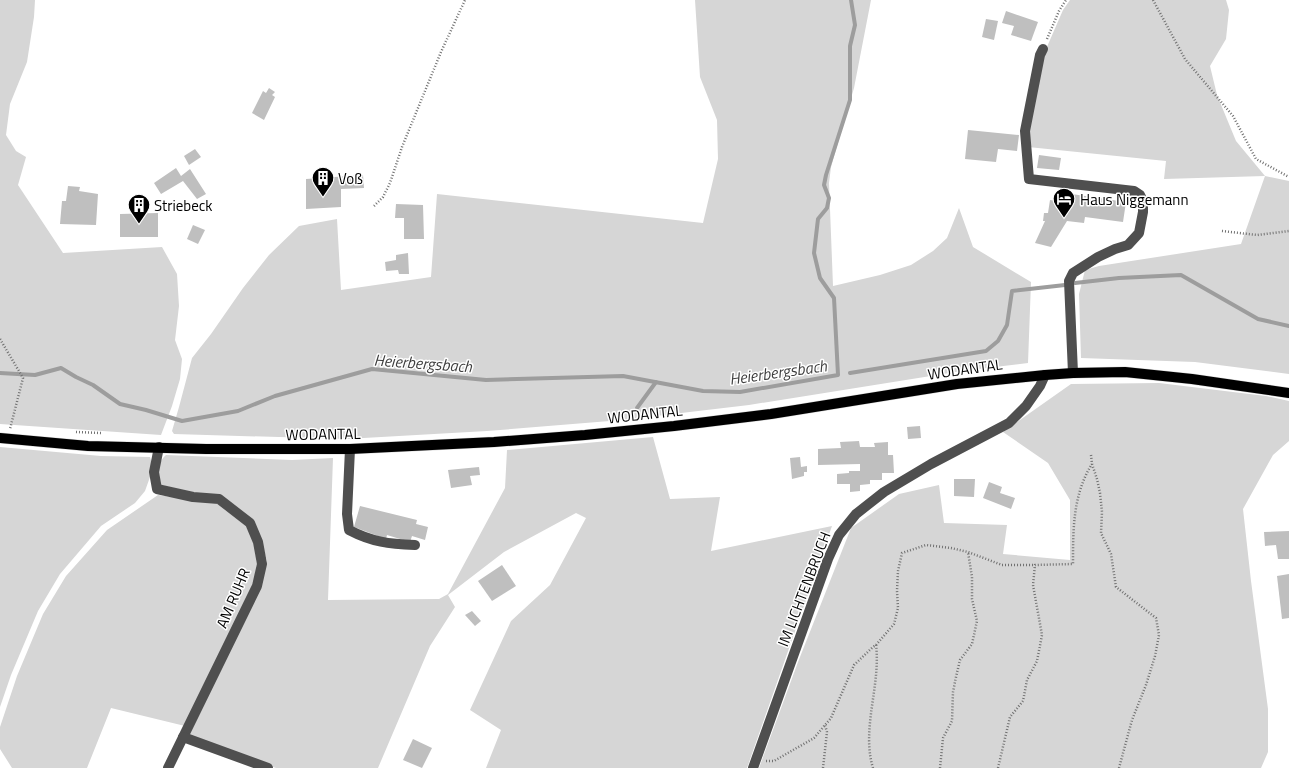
<svg xmlns="http://www.w3.org/2000/svg" width="1289" height="768" font-family="'Titillium Web',sans-serif">
<style>
.green{fill:#d6d6d6}
.lines{fill:none;stroke-linecap:round;stroke-linejoin:round}
.stream{stroke:#9d9d9d;stroke-width:4}
.building{fill:#bfbfbf}
.major-casing{stroke:#dbdbdb;stroke-width:11}
.path{stroke:#717171;stroke-width:2.5;stroke-dasharray:1 2;stroke-linecap:butt}
.minor{stroke:#4f4f4f;stroke-width:10}
.major{stroke:#000;stroke-width:10}
.labels{text-anchor:middle;dominant-baseline:central;stroke-width:3;stroke-linejoin:round;paint-order:stroke}
.poi-label{font-size:15px;fill:#000;stroke:#fff;text-anchor:start}
.street-label{font-size:15px;fill:#000;stroke:#fff}
.water-label{font-size:16px;font-style:italic;fill:#3e3e3e;stroke:#fff}
</style>
<rect width="100%" height="100%" fill="#fff"/>
<!-- green -->
<g class="green">
<polygon points="0,0 35,0 34,17 27,62 10,104 6,135 16,151 26,157 18,185 63,253 162,247 177,274 179,306 175,340 182,359 180,379 172,406 161,435 0,424"/>
<polygon points="695,0 871,0 854,88 831,167 829,183 833,286 880,275 911,265 933,251 947,238 959,208 973,247 1031,282 1028,363 962,371 749,405 622,420 487,431 346,439 174,434 172,431 179,407 192,358 211,334 243,288 269,255 299,226 337,219 341,290 431,277 437,194 703,223 718,159 717,120 700,77"/>
<polygon points="1070,0 1226,0 1229,10 1226,39 1210,66 1217,95 1236,141 1265,176 1164,179 1166,161 1028,147 1028,132 1043,56 1063,10"/>
<polygon points="1265,176 1289,181 1289,374 1195,362 1081,358 1079,294 1085,270 1099,266 1241,244"/>
<polygon points="1159,383 1266,396 1289,401 1289,441 1273,455 1243,509 1251,581 1268,709 1268,752 1261,768 759,768 798,662 851,528 899,494 939,485 944,523 1007,525 1003,554 1070,560 1070,500 1048,463 1003,432 1071,384"/>
<path d="M 653,437 L 670,499 L 720,497 L 711,551 L 832,526 L 747,768 L 486,768 L 501,730 L 470,710 L 511,621 L 550,585 L 586,518 L 576,513 L 504,552 L 448,595 L 455,607 L 430,646 L 378,768 L 276,768 L 189,736 L 260,587 L 267,561 L 261,540 L 253,520 L 221,495 L 195,493 L 161,485 C 159,473 156,464 166,455 L 292,460 L 333,458 L 328,600 L 439,599 L 448,594 L 505,488 L 507,450 Z"/>
<polygon points="0,447 101,456 150,457 152,464 150,477 145,491 135,503 101,526 60,574 38,611 11,675 0,707"/>
<polygon points="158,495 216,503 246,526 254,542 257,564 254,584 185,726 111,708 87,768 12,768 0,749 0,727 17,676 43,614 66,576 107,530"/>
</g>
<g class="lines">
<!-- stream -->
<g class="stream">
<polyline points="1075,283 1119,278 1181,275 1258,319 1289,326"/>
<polyline points="0,373 35,375 61,368 76,377 93,385 120,404 146,410 182,421 238,411 275,396 372,369 486,380 623,376 703,391 740,392 838,375 834,298 820,278 814,253 818,219 827,208 829,198 824,185 826,175 850,100 850,46 855,25 851,0"/>
<polyline points="850,373 986,351 998,341 1007,325 1012,291 1065,285"/>
<polyline points="637,408 656,382"/>
</g>
</g>
<!-- building -->
<g class="building">
<polygon points="1006,11 1038,22 1031,41 1011,35 1014,26 1002,23"/>
<polygon points="986,19 998,21 994,40 982,37"/>
<polygon points="269,88 275,92 272,95 275,97 264,120 252,113 263,91 266,93"/>
<polygon points="968,130 1019,135 1017,151 998,149 996,162 965,159"/>
<polygon points="195,149 201,157 189,165 184,156"/>
<polygon points="1039,155 1061,158 1059,170 1037,168"/>
<polygon points="176,168 181,176 190,169 206,194 197,199 183,181 161,194 154,183"/>
<polygon points="363,175 364,188 341,189 341,207 306,209 306,179"/>
<polygon points="68,186 80,187 79,191 98,194 96,225 60,224 62,201 66,201"/>
<polygon points="1058,192 1126,202 1123,222 1085,217 1084,223 1067,221 1051,247 1035,243 1045,221 1043,221 1044,213 1048,213 1050,200 1057,201"/>
<polygon points="396,204 423,205 424,239 404,239 404,218 395,218"/>
<polygon points="158,213 158,237 120,237 120,214"/>
<polygon points="193,225 205,230 198,244 187,239"/>
<polygon points="408,253 409,274 399,274 398,270 386,271 385,262 396,260 396,255"/>
<polygon points="920,426 921,438 908,439 907,427"/>
<polygon points="859,441 860,447 875,447 874,443 888,442 888,455 893,455 894,473 882,473 882,480 870,480 870,484 860,485 860,491 850,492 850,484 837,484 837,474 849,473 849,471 860,471 860,464 818,465 818,449 841,448 840,442"/>
<polygon points="800,457 801,467 807,466 807,472 804,472 804,476 792,479 790,458"/>
<polygon points="479,467 480,475 470,476 472,485 451,488 448,470"/>
<polygon points="954,479 975,479 974,497 954,496"/>
<polygon points="989,482 1002,487 1000,493 1015,498 1011,509 983,498"/>
<polygon points="360,506 417,520 416,524 428,527 425,540 412,536 410,542 387,535 386,539 354,527"/>
<polygon points="1289,531 1289,559 1278,559 1276,545 1265,546 1264,532"/>
<polygon points="502,565 516,586 492,601 478,581"/>
<polygon points="1289,574 1289,618 1282,619 1277,576"/>
<polygon points="472,611 481,621 475,626 465,615"/>
<polygon points="413,739 432,748 422,768 403,760"/>
</g>
<g class="lines">
<!-- major casing -->
<g class="major-casing">
<polyline id="major" points="0,438 88,446 206,449 350,449 494,442 585,435 674,426 771,414 957,384 1045,375 1073,373 1125,372 1192,379 1289,393"/>
</g>
<!-- path -->
<g class="path">
<polyline points="1153,0 1185,59 1233,116 1256,159 1289,177"/>
<polyline points="1047,39 1059,11 1066,0"/>
<polyline points="374,206 383,197 390,183 402,147 441,52 465,0"/>
<polyline points="1222,231 1257,235 1289,231"/>
<polyline points="0,339 23,378 10,429"/>
<polyline points="76,432 101,433"/>
<polyline points="1091,455 1092,464 1097,479 1100,493 1102,512 1101,533 1111,554 1116,587 1156,618 1159,635 1155,656 1146,685 1132,720 1119,768"/>
<polyline points="766,761 774,761 814,738 831,718 854,665 873,647 876,645 894,624 898,608 897,591 898,571 902,553 926,545 951,548 968,552"/>
<polyline points="823,768 827,732 825,725"/>
<path d="M 873,768 C 861,729 881,685 876,645"/>
<polyline points="940,768 943,738 952,721 953,692 956,677 960,660 972,644 977,621 972,599 972,577 968,552 1002,565 1035,565"/>
<path d="M 998,768 L 1010,717 L 1023,701 L 1027,680 L 1037,661 L 1042,635 L 1033,585 L 1035,565 L 1073,564 C 1073,529 1073,494 1092,464"/>
</g>
<!-- minor -->
<g class="minor">
<polyline points="1043,49 1040,55 1025,131 1029,179 1134,191 1140,195 1143,201 1143,212 1139,233 1128,245 1115,249 1098,257 1073,273 1069,281 1073,373"/>
<polyline points="159,447 154,472 157,489 193,497 219,499 250,523 258,542 262,564 257,586 168,768"/>
<path d="M 350,449 L 347,514 L 349,530 C 372,542 389,544 415,545"/>
<polyline points="183,737 268,768"/>
<polyline points="753,768 828,559 839,535 856,514 884,492 931,464 1009,423 1026,406 1040,386 1045,375"/>
</g>
<!-- major -->
<use href="#major" class="major"/>
</g>
<!-- icons -->
<defs>
<g id="building-pin" transform="scale(1.15)"><path d="M0 17L-7.5 6A9.5 9.5 0 1 1 7.5 6Z" fill="#000" stroke="#fff"/><path d="M-4-6H4V6H1V3H-1V6H-4ZM-2.5-4.3h1.7v1.8h-1.7ZM.8-4.3h1.7v1.8H.8ZM-2.5-1h1.7V.8h-1.7ZM.8-1h1.7V.8H.8Z" fill="#fff"/></g>
<g id="hotel-pin" transform="scale(1.15)"><path d="M0 17L-7.5 6A9.5 9.5 0 1 1 7.5 6Z" fill="#000" stroke="#fff"/><path d="M-6-4.5h1.5V1H6V5H4.5V3h-9V5H-6ZM-4 0a1.8 1.8 0 1 1 3.6 0ZM.5 0V-2.5h3Q6-2.5 6 0Z" fill="#fff"/></g>
</defs>
<g fill-rule="evenodd">
<use href="#building-pin" x="323" y="178"/>
<use href="#hotel-pin" x="1064" y="199"/>
<use href="#building-pin" x="139" y="205"/>
</g>
<g class="labels">
<!-- poi labels -->
<g class="poi-label">
<text x="338" y="178">Voß</text>
<text x="1080" y="199">Haus Niggemann</text>
<text x="154" y="205">Striebeck</text>
</g>
<!-- street labels -->
<g class="street-label">
<text transform="translate(965 369) rotate(-8)">WODANTAL</text>
<text transform="translate(645 414) rotate(-6)">WODANTAL</text>
<text transform="translate(323 434) rotate(-1)">WODANTAL</text>
<text transform="translate(804 589) rotate(-69)">IM LICHTENBRUCH</text>
<text transform="translate(233 598) rotate(-67)">AM RUHR</text>
</g>
<!-- water labels -->
<g class="water-label">
<text transform="translate(423 363) rotate(4)">Heierbergsbach</text>
<text transform="translate(778 372) rotate(-8)">Heierbergsbach</text>
</g>
</g>
</svg>
